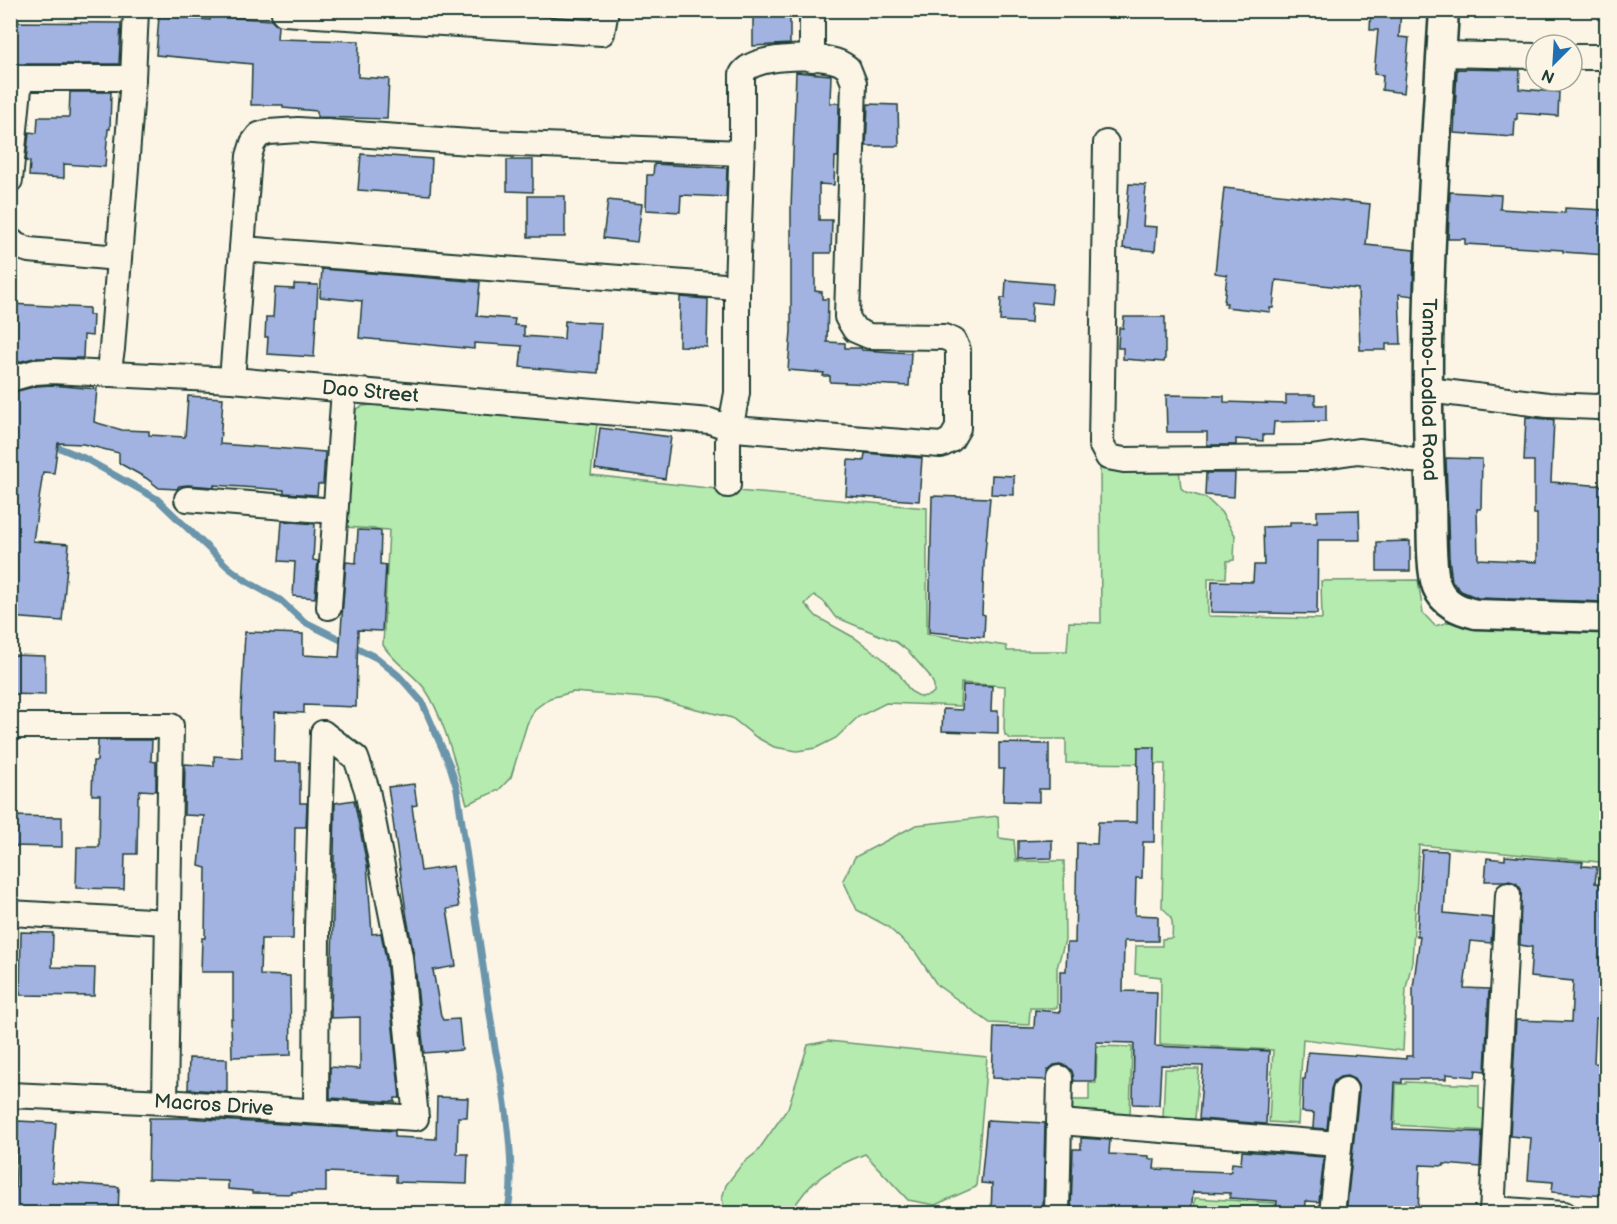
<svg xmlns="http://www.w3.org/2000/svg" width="1617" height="1224" font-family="'Balsamiq Sans',sans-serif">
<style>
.green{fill:#b5ebae;stroke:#6a9471;stroke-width:1.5;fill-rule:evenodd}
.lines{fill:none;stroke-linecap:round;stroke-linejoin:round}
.stream{stroke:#6b95ab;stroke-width:7}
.building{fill:#a2b2e1;stroke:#1f3d34;stroke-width:1.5}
.minor-casing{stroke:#1f3d34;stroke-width:28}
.tertiary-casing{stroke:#1f3d34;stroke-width:33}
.minor{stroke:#fcf5e5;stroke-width:24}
.tertiary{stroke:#fcf5e5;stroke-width:28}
.labels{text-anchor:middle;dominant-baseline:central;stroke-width:5;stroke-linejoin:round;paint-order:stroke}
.street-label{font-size:20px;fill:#1f3d34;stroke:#fcf5e5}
</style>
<rect width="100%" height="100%" fill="#fcf5e5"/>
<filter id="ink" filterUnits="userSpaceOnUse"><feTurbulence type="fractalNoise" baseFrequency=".0167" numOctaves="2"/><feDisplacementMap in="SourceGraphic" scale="12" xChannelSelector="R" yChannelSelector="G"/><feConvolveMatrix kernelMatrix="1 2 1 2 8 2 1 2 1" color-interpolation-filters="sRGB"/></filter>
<g filter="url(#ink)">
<!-- green -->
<g class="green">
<path d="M 380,404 L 597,424 L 591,475 L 726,490 L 927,508 L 927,634 L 1006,646 L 1007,651 L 1067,651 L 1069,622 L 1101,623 L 1100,468 L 1179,469 L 1181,488 L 1186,492 L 1206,498 L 1221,512 L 1235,535 L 1234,560 L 1227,561 L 1226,578 L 1208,578 L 1208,616 L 1322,619 L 1321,581 L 1418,580 L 1423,613 L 1435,626 L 1449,622 L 1606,633 L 1606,881 L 1599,880 L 1599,862 L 1419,845 L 1412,962 L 1406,988 L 1403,1051 L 1303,1039 L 1298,1124 L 1269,1122 L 1273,1050 L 1160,1044 L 1161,977 L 1135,974 L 1136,946 L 1162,946 L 1162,939 L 1172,938 C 1173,925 1174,916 1162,908 L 1165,764 L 1066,763 L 1066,739 L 1011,739 L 1005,735 L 1004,729 L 1005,686 L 961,683 L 960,706 L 886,703 L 858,717 L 836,738 L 816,748 L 797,751 L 774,747 L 756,737 L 732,718 L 657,699 L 573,692 L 550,698 L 535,709 L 527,724 L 511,777 L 499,790 L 467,804 C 457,771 444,716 425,689 C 412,672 394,663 383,645 L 389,530 L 345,527 L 354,410 L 363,406 ZM 814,595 L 824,602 L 835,617 L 896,642 L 909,652 L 929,675 L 934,685 L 934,692 L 930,695 L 921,697 L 910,691 L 900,675 L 882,658 L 855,638 L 817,617 L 805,604 Z"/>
<polygon points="998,816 999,838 1014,840 1016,861 1064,861 1065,940 1057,968 1057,1008 1030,1008 1029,1025 990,1023 937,985 916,953 887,926 857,910 843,880 855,857 916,825"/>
<path d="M 828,1041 L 987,1057 L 976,1187 L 935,1205 L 908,1200 L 865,1154 C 832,1167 807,1181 791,1213 L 725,1213 L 722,1198 L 726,1185 L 742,1164 L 757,1152 L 788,1108 L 808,1045 Z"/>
<polygon points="1097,1046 1132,1047 1130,1116 1070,1110 1069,1100 1089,1100 1089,1083 1096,1083"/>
<polygon points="1165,1069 1199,1069 1195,1119 1163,1118"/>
<polygon points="1406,1082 1479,1085 1479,1108 1489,1112 1489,1131 1395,1125 1396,1084 1406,1084"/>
<polygon points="1195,1198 1275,1203 1275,1213 1194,1213"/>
</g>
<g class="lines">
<!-- stream -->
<path class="stream" d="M 50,444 L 84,458 L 157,499 L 229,568 L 248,582 L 280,600 L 303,621 L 377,658 L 399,676 L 422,702 L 450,766 L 457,789 L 495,1048 C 503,1082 519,1183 506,1214"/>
</g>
<!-- building -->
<g class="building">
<polygon points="753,10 790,10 790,44 753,46"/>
<polygon points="1371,10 1401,10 1399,37 1409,38 1404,93 1382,90 1383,75 1374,74 1378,30 1370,30"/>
<polygon points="159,16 210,20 210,16 272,20 278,26 277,39 359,41 358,77 389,79 387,119 317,117 317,111 283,108 283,105 251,105 252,64 156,55"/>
<polygon points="10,22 121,23 119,64 10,64"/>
<polygon points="1457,69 1520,70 1519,89 1559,92 1558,116 1517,113 1517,119 1515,119 1514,137 1454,133"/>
<polygon points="796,72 831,75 830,103 839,103 838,157 835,157 834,185 819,184 819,220 832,220 831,253 815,253 815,291 822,292 822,299 828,299 827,342 845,343 845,348 861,348 862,350 911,353 909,386 830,382 830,376 823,376 824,373 788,370 791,331 791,208"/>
<polygon points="70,92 111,92 110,129 108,129 105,167 64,164 64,178 29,176 30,162 26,161 29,132 37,133 38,117 69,117"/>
<polygon points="868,104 898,105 899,146 866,146"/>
<polygon points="361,154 432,159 430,195 358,190"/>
<polygon points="507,160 533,160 533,192 507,191"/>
<polygon points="654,164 727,168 726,197 681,195 680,212 646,210 647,175 653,175"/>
<polygon points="1129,184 1146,185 1143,226 1157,227 1155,251 1123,248"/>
<polygon points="1224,188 1370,204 1366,245 1414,250 1413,296 1399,294 1401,344 1386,344 1386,350 1360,350 1358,289 1276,280 1273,308 1270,308 1270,312 1226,307 1227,303 1224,303 1227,275 1215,273"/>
<polygon points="1450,192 1501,195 1500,209 1565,213 1565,208 1606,210 1606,255 1563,252 1563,250 1465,244 1465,239 1448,239"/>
<rect x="528" y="196" width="37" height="41"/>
<polygon points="608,200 642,204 637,242 603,238"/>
<polygon points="322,269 480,282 477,316 515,319 514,325 524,326 524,336 564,339 565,321 601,323 598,373 520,367 522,346 474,343 474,349 359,338 362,301 320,297"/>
<polygon points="1006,280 1053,284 1051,304 1032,302 1031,323 1000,321 1001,298 1005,298"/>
<polygon points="294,284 318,285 314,357 267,354 268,337 265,337 266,317 273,317 275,288 294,289"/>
<polygon points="680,297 708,299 707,347 679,346"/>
<polygon points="10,304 89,308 89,315 93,315 92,336 84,335 83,358 34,358 10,364"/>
<polygon points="1124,317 1165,317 1165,358 1164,362 1123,359 1123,348 1118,348 1119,328 1123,328"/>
<polygon points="51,385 97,389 94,422 122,430 149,431 149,435 185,437 188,396 223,398 220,444 325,452 323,484 318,484 317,495 284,493 284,490 214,485 214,487 188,485 179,486 177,489 159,488 146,478 119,463 119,453 83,444 58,443 54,473 43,472 33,541 69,544 62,621 10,617 10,393 37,386"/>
<polygon points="1166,395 1224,396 1224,402 1286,404 1286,395 1315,395 1315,405 1326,405 1326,421 1274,422 1273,435 1263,435 1263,441 1236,439 1236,445 1207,445 1207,432 1167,432"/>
<polygon points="1526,417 1554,420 1551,482 1606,486 1606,602 1478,598 1461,591 1452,581 1449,557 1446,458 1482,459 1481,509 1477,509 1478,559 1537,562 1537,514 1534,514 1534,461 1524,461"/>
<polygon points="600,428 671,437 665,479 595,469"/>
<polygon points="865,453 922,458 919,501 846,496 848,460 864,461"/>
<polygon points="1206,473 1235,473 1234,497 1205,495"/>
<polygon points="992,475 1014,476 1014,495 991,494"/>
<polygon points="932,496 990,498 984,564 982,614 985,615 984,637 929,632"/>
<polygon points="1359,510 1360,540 1318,540 1317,614 1211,612 1212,581 1253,582 1254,565 1264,565 1263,527 1290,526 1290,522 1317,522 1317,511"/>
<polygon points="282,521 315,524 313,560 318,561 315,598 293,596 295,562 279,561"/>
<polygon points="358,530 381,531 380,564 386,565 382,631 358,630 356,707 304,705 304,713 275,712 274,762 300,762 300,803 307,803 306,827 295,827 293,939 261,939 260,975 290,976 291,1055 232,1057 231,1019 233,1019 233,972 201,972 202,938 205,938 206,868 199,866 204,816 184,815 185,764 214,766 214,756 242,758 241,711 245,632 303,634 303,655 339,657 346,562 356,563"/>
<polygon points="1410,541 1410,571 1377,571 1377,542"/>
<polygon points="10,655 45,656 45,695 10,694"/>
<polygon points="963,685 992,686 991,711 998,711 998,733 942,731 943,709 962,710"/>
<polygon points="98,740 152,740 151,761 156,762 156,791 140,790 139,796 138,796 137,854 125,854 124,889 76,888 77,847 99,847 100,795 92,795 93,761 97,761"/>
<polygon points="999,743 1049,744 1049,789 1039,789 1039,802 1003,801 1004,769 999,769"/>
<polygon points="1138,747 1155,747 1154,842 1143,842 1142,878 1136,878 1135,915 1158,916 1158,941 1124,941 1123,991 1157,992 1155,1046 1269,1051 1266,1124 1199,1119 1203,1066 1161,1065 1159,1105 1133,1104 1134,1043 1096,1042 1095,1081 1074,1081 1072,1071 1067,1066 1061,1064 1054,1065 1048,1070 1046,1080 992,1078 994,1027 1034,1028 1035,1010 1060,1012 1060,971 1066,971 1067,943 1075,943 1077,843 1097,844 1098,822 1137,822"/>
<polygon points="414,784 417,805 412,806 421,871 453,866 459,907 447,909 456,966 433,970 441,1016 443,1020 459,1019 462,1050 424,1053 414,956 407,918 388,787"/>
<polygon points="354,800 367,864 372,934 381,933 386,959 400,1098 395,1098 395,1102 330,1098 330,1067 360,1069 360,1017 331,1018 335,803"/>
<polygon points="10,816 62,817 62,847 10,846"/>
<polygon points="1052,840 1052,858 1018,859 1018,841"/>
<polygon points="1422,850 1448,851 1444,913 1493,918 1491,943 1470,941 1464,988 1489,989 1485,1071 1476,1070 1475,1077 1446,1074 1446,1079 1402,1079 1402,1083 1395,1082 1393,1129 1482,1132 1480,1167 1444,1164 1444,1166 1420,1165 1418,1214 1346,1214 1359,1091 1358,1085 1354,1079 1347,1076 1340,1077 1334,1081 1331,1089 1327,1129 1313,1128 1314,1113 1302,1112 1303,1079 1305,1079 1308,1052 1406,1059 1406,1056 1413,1056 1413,988 1420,936 1417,936"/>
<polygon points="1505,856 1583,862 1582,866 1597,867 1595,883 1606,884 1604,917 1606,917 1606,1019 1596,1018 1594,1063 1606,1064 1606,1196 1552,1192 1553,1182 1528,1180 1531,1138 1510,1136 1516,1020 1571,1022 1573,981 1530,977 1532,947 1520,945 1521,889 1516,883 1509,881 1485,881 1487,858 1505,860"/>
<polygon points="21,932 53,933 52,967 95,968 94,996 20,995"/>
<polygon points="189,1058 227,1059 227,1092 188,1089"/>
<polygon points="437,1097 468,1098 467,1117 458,1117 457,1154 468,1154 467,1184 396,1182 396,1175 326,1172 326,1192 292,1192 292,1194 252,1193 252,1191 228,1189 228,1181 148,1179 149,1118 187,1118 395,1131 395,1137 436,1139"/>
<polygon points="987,1120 1045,1123 1043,1207 1034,1206 1033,1214 991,1214 992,1184 981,1183"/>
<polygon points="18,1121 56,1123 52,1182 119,1187 118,1214 14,1214"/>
<polygon points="1081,1138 1110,1140 1109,1154 1149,1156 1149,1159 1155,1159 1154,1169 1229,1172 1231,1171 1232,1163 1241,1164 1242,1151 1324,1157 1319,1202 1306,1201 1305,1214 1276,1214 1277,1201 1230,1198 1230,1193 1193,1192 1191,1214 1076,1214 1076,1209 1071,1209 1073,1149 1081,1149"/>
</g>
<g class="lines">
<!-- minor casing -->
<g class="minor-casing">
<g id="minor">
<polyline points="284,10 284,13 602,33 606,10"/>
<polyline points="812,10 812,59"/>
<polyline points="1441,54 1536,56"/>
<polyline points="1572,57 1606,57"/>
<polyline points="10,78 133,78"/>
<polyline points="1106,143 1101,444 1108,457 1124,460 1311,458 1358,451 1385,454 1412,460 1428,461"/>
<polyline points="10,180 20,78"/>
<polyline points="10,240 17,246 29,250 118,258"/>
<polyline points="242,249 737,287"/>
<polyline points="108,374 112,349 133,78 136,10"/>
<path id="s1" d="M 10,379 L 35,372 L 51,371 L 232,380 L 710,421 L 730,428 L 747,430 L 941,445 L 951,440 L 958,428 L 958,350 L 954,341 L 944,337 L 869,336 L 855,330 L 847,317 L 854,83 L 848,68 C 843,64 837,61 831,60 C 811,56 752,55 742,74 L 742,137 L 737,287 L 737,393 L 728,441 L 728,485"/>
<polyline points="232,380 249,156 253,143 259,135 269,132 298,130 470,142 741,153"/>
<polyline points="1428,390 1548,405 1597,407 1606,405"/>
<polyline points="187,499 335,511"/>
<polyline points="329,607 344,389"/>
<polyline points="10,726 171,726 165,1102"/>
<polyline points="10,913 167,922"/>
<path id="s2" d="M 10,1095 L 165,1102 L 416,1118 L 400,957 L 367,790 L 356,758 L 323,733"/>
<polyline points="316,1111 317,929 323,733"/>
<polyline points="1060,1122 1338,1144"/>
<polyline points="1492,1209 1564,1214"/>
<polyline points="1057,1214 1060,1078"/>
<polyline points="1332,1214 1345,1090"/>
<polyline points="1492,1214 1508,895"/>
</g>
</g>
<!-- tertiary casing -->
<g class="tertiary-casing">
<g id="tertiary">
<path id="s3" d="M 1444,10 C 1434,173 1422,338 1431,501 C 1432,521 1430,570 1437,587 C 1444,604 1459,610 1476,614 L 1606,618"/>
</g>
</g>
<!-- minor -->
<use href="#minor" class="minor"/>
<!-- tertiary -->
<use href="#tertiary" class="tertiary"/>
</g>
</g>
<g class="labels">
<!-- street labels -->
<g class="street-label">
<text stroke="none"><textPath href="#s3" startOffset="380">Tambo-Lodlod Road</textPath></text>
<text stroke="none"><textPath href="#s1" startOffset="362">Dao Street</textPath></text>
<text stroke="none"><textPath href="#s2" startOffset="204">Macros Drive</textPath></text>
</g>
</g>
<!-- margin -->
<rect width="1617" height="1224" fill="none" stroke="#fcf5e5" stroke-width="36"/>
<rect x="18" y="18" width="1581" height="1188" fill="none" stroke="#1f3d34" stroke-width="2" filter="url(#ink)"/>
<!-- north arrow -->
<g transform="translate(1554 63) rotate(204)"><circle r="28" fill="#fcf5e5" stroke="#a4ab9e" stroke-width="1.5"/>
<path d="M0-4.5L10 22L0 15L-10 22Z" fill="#1f6fb2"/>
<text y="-9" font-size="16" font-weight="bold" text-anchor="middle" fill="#1f3d34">N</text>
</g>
</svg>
